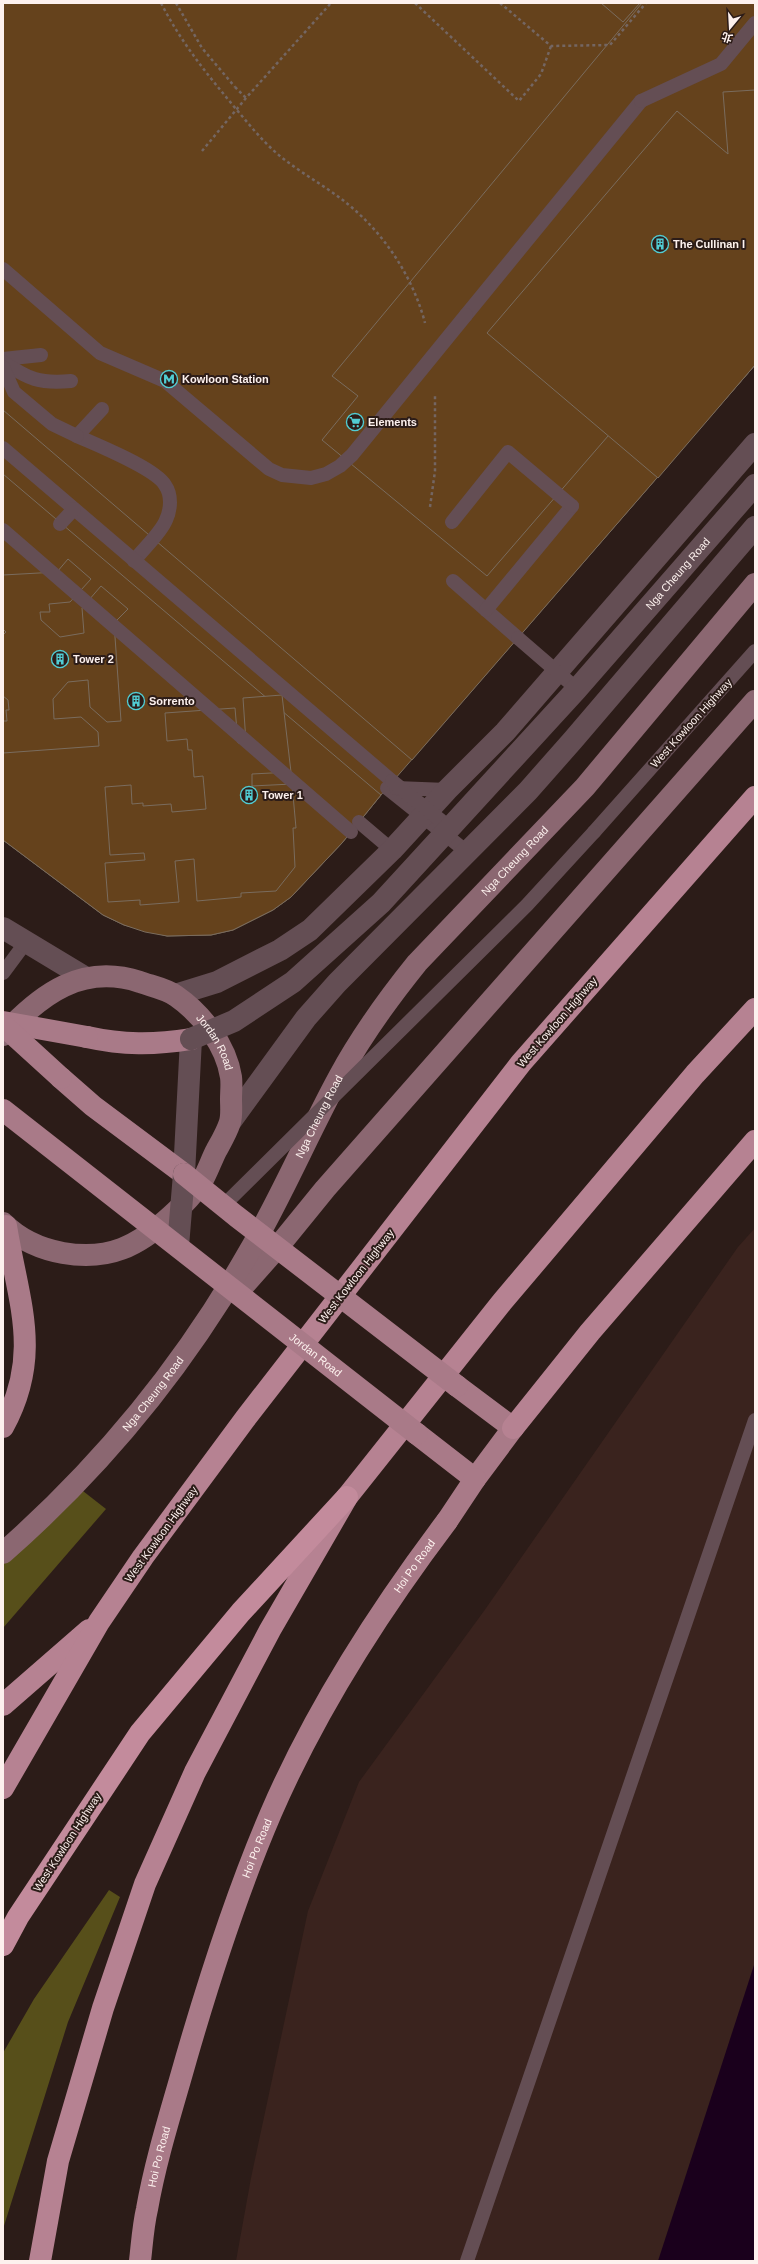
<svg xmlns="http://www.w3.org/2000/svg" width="758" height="2264" font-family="Arial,'Noto Sans TC',sans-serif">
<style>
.built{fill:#3a231e}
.forest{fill:#574f1a}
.water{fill:#1a001c}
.building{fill:#65421c;stroke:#7a6c5e}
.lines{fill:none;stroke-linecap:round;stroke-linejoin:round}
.path{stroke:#746662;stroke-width:2.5;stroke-dasharray:3 3;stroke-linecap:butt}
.service{stroke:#644e54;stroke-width:14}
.tertiary{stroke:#644e54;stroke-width:22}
.secondary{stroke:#8b6771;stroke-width:22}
.primary{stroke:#a97a88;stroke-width:22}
.trunk{stroke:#b68292;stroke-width:22}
.motorway{stroke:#c38b9c;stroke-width:22}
.path-bridge{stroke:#746662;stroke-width:2.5;stroke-dasharray:3 3;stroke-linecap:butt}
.service-bridge{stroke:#644e54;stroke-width:14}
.tertiary-bridge{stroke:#644e54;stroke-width:22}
.primary-bridge{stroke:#a97a88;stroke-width:22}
.labels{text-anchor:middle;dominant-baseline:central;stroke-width:4;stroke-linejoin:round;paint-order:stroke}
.poi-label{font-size:11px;font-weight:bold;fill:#fdf1ee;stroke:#2c1c18;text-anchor:start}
.street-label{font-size:11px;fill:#fdf1ee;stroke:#2c1c18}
</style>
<rect width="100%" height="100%" fill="#2c1c18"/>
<!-- built -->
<polygon class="built" points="755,1228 755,2261 236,2261 251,2178 308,1911 359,1782 484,1611 738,1247"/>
<!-- forest -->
<g class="forest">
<polygon points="74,1484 106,1509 3,1628 3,1561"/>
<polygon points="109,1890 120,1897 68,2022 3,2229 3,2053 34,1999"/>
</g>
<!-- water -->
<polygon class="water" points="755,1962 755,2261 658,2261"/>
<!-- building -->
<g class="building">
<polygon points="3,3 151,3 182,60 220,102 62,292 3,241"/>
<polygon points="3,3 755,3 755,365 381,795 342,843 291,897 273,910 233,930 211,935 167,936 124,925 103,915 3,840"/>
<polygon points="3,3 642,3 332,376 358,396 322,440 487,576 755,266 755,365 412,760 3,410"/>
<polygon points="601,3 640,3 623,22"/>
<polygon points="755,90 755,365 658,478 487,333 677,111 728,154 723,92"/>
<polygon points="3,474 381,795 342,843 291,897 273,910 233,930 211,935 167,936 145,932 124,925 103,915 3,840"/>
<polygon points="68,559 91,579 70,602 49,604 50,612 40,612 41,620 60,637 84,633 82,608 101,586 128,609 114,623 121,721 107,722 90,707 88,680 68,682 53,699 54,719 81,717 98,732 99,746 3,753 3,721 7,721 6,710 9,710 8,700 3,696 3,635 6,632 3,629 3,575 57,572"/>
<polygon points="282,695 291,772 252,774 252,786 292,784 296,828 293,828 295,867 276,891 241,893 241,897 197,901 194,859 175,861 179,902 140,905 140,900 108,902 105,863 145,860 144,853 110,855 105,787 131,785 132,804 143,803 143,806 171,804 172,812 206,809 203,776 194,777 192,750 188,750 187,739 167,741 165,713 235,708 238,743 246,742 243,698"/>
</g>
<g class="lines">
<!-- path -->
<g class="path">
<polyline points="415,3 519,101 541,74 551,46"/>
<polyline points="500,3 551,46 610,45 646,3"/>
<polyline points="235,87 246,98"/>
<polyline points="202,151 246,98 331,3"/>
</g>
<!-- service -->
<g class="service">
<polyline points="466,315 641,101"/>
<path d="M 102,409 L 77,436 C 97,445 155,468 165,485 C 172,495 171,509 166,520 C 161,533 143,549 134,561"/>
<polyline points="3,448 392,781"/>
<polyline points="453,581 518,638"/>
<polyline points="486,610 572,506"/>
<polyline points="387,788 467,852"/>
<polyline points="396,788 447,790"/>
<polyline points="359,822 392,850"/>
<polyline points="594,832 755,651"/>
<polyline points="3,973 26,942"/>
<polyline points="467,2261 755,1420"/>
</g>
<!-- tertiary -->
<g class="tertiary">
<polyline points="3,928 86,978"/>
<polyline points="175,995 217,982 280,950 310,930 392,850 447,790 505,732 755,444"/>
<polyline points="231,1121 306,1018 337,983 528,791 573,740 755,527"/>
<polyline points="184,1174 191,1039"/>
</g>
<!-- secondary -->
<g class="secondary">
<path id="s1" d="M 3,1035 C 41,994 82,963 140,982 C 151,986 167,989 176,996 C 202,1014 226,1045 231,1077 C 232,1084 231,1092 231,1099 C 231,1106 232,1115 230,1122 C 227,1132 221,1142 216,1151 C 211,1161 207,1173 201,1183 C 193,1195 182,1206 171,1216 C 138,1246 109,1261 63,1253 C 41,1249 19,1239 3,1223"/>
<polyline points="237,1293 277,1248 325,1189 755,701"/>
<path id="s2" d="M 3,1553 C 101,1467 184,1366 249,1252 C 282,1196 308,1134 339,1077 C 361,1036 388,999 417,963 L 585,787 L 755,584"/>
</g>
<!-- primary -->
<g class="primary">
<path d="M 87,1037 C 123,1045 154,1045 191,1039"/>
<polyline points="61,1078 93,1106 184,1174"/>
<path d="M 3,1427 C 43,1354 18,1301 6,1226"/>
<polyline points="417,1434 475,1479 513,1428 457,1386"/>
<path id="s3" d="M 140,2261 C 142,2244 143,2226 147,2209 C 156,2158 172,2109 186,2059 C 210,1976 237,1892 271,1813 C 316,1709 379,1611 447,1521"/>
</g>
<!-- trunk -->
<g class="trunk">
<polyline points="513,1428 590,1332 755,1141"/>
<polyline points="3,1705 89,1630"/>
<polyline points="3,1788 99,1622 143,1557 245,1419 521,1063 755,797"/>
<polyline points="40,2261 58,2161 103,2008 145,1884 195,1772 270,1630 347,1497 502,1302 695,1074 755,1009"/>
</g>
<!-- motorway -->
<polyline class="motorway" points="3,1945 18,1917 140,1733 241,1612 347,1497"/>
<!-- path-bridge -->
<g class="path-bridge">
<path d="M 161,3 C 182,44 207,74 236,109 C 248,123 259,137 273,150 C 296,171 325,185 349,205 C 385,235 413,277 425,323"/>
<polyline points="176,3 202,48 235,87"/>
<polyline points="430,507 435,471 435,395"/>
</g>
<!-- service-bridge -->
<g class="service-bridge">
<polyline points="641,101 721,64 755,23"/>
<polyline points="3,269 100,353 165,381 269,469 282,475 311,478 326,474 340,466 352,455 466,315"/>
<polyline points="3,359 41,355"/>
<path d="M 3,362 C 29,379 39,384 71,381"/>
<polyline points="3,367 14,392 52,424 77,436"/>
<polyline points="452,522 508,452 572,506"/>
<polyline points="60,524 74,509"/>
<polyline points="3,530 351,832"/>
<polyline points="518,638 577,689"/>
<polyline points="392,781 449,827"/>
<polyline points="223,1206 527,905 594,832"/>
</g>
<!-- tertiary-bridge -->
<g class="tertiary-bridge">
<path id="s4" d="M 191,1039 L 234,1021 L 293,982 L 381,903 L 577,689 L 755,485"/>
<polyline points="178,1246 184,1174"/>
</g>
<!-- primary-bridge -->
<g class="primary-bridge">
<polyline points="3,1022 87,1037"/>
<polyline points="3,1025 61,1078"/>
<path id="s5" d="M 3,1110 L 417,1434"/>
<polyline points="184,1174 236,1216 457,1386"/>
<polyline points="447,1521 475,1479"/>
</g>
</g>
<!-- icons -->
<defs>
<g id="building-ring" transform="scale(0.9)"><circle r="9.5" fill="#2c1c18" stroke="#51ccd3" stroke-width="1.5"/><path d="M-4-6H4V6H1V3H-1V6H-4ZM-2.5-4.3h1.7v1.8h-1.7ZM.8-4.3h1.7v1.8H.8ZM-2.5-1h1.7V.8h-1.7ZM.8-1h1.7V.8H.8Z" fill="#51ccd3"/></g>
<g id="metro-ring" transform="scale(0.9)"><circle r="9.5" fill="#2c1c18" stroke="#51ccd3" stroke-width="1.5"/><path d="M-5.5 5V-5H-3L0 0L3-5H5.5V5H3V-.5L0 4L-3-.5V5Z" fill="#51ccd3"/></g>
<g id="supermarket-ring" transform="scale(0.9)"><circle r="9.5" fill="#2c1c18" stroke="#51ccd3" stroke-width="1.5"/><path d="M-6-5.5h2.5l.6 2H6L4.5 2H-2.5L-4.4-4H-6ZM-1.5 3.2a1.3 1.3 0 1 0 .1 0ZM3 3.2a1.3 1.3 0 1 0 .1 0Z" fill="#51ccd3"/></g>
</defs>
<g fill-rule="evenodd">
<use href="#building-ring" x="660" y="244"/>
<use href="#metro-ring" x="169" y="379"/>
<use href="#supermarket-ring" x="355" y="422"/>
<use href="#building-ring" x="60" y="659"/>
<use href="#building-ring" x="136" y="701"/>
<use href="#building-ring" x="249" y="795"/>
</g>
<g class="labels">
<!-- poi labels -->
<g class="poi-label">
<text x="673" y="244">The Cullinan I</text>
<text x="182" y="379">Kowloon Station</text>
<text x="368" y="422">Elements</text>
<text x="73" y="659">Tower 2</text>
<text x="149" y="701">Sorrento</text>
<text x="262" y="795">Tower 1</text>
</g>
<!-- street labels -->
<g class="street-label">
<text stroke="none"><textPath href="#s4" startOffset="679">Nga Cheung Road</textPath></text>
<text transform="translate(691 723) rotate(-48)">West Kowloon Highway</text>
<text stroke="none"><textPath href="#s2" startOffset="867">Nga Cheung Road</textPath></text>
<text transform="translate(557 1022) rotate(-49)">West Kowloon Highway</text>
<text stroke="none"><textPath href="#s1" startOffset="257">Jordan Road</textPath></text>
<text stroke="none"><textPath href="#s2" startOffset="543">Nga Cheung Road</textPath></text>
<text transform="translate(356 1276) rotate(-52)">West Kowloon Highway</text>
<text stroke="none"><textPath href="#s5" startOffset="397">Jordan Road</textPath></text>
<text stroke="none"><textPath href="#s2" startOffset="219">Nga Cheung Road</textPath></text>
<text transform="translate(161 1534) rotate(-54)">West Kowloon Highway</text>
<text stroke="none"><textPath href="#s3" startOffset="754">Hoi Po Road</textPath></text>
<text transform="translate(67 1842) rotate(-57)">West Kowloon Highway</text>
<text stroke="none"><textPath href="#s3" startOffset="430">Hoi Po Road</textPath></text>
<text stroke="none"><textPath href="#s3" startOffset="106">Hoi Po Road</textPath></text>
</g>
</g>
<!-- border -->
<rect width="758" height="2264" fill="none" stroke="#fdf1ee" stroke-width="8"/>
<!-- north arrow -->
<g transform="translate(730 28) rotate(198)" stroke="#2c1c18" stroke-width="3" paint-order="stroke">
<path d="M0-3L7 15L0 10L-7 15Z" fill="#fdf1ee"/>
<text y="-6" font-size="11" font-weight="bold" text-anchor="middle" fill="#fdf1ee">北</text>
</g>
</svg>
